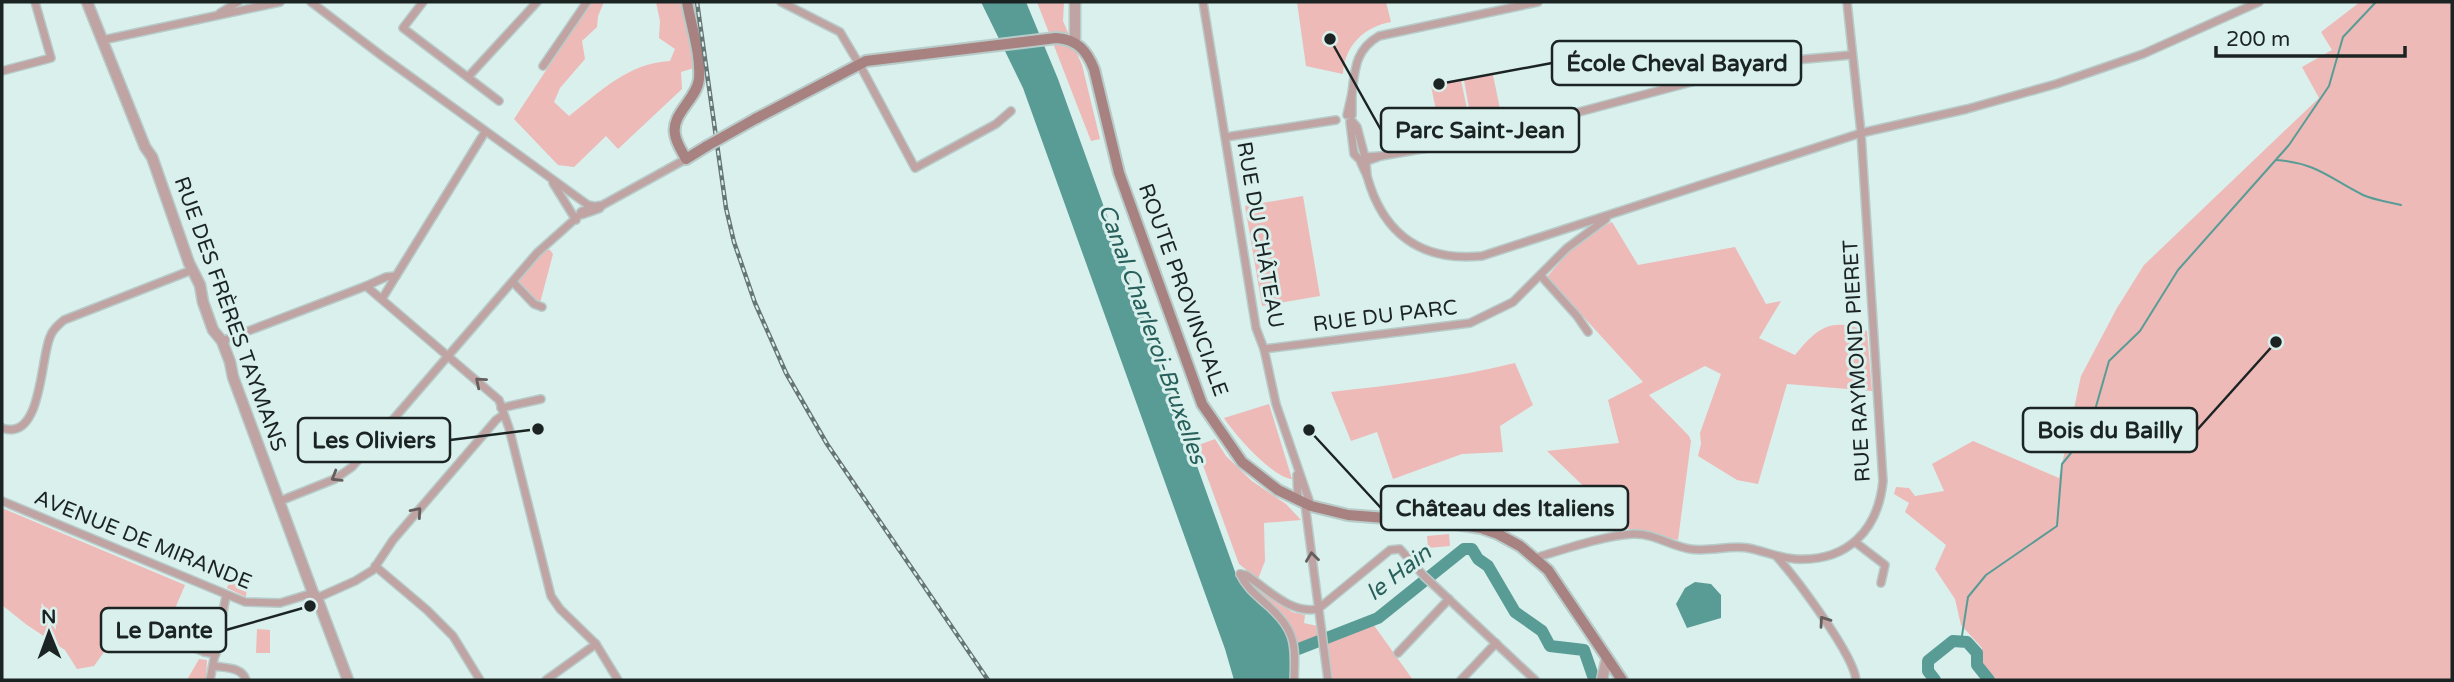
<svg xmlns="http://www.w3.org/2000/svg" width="2454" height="682" font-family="'Varela Round',sans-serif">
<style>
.green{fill:#edbab8}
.water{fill:#599c96}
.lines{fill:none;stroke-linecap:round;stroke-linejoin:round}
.stream{stroke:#599c96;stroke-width:2}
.river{stroke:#599c96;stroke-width:12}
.minor-casing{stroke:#b7cbc9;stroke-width:10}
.tertiary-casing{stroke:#b7cbc9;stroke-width:13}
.secondary-casing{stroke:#b7cbc9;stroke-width:14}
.minor{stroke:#bfa4a3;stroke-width:7}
.tertiary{stroke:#bfa4a3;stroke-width:10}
.secondary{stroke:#a88280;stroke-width:10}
.rail-casing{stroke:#677574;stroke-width:4.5}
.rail{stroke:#d9f0ed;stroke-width:2;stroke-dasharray:5;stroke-linecap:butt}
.secondary-bridge-casing{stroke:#b7cbc9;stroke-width:14;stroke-linecap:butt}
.secondary-bridge{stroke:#a88280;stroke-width:10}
.oneway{stroke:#655e5d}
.labels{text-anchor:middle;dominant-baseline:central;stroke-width:6;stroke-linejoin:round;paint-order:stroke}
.street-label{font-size:21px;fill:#1b2423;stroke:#d9f0ed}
.water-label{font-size:23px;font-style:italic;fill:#275f5b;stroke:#d9f0ed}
.leader{fill:none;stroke:#1b2423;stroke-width:2.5}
.callout-dot{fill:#1b2423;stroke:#d9f0ed;stroke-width:2.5}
.callout{fill:#d9f0ed;stroke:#1b2423;stroke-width:2.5}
.callout-label{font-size:23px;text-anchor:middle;font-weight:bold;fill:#1b2423}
</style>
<rect width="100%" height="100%" fill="#d9f0ed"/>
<!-- green -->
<g class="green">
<path d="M 591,2 L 604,2 L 598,16 L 597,27 L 582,41 L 585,59 L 560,88 L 554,102 L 569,116 C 600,92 628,63 670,61 L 675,49 L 659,38 L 660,21 L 656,2 L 683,2 L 694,68 L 681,72 L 682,89 L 618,149 L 606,136 L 574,167 L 558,165 L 514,119 Z"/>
<polygon points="1037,2 1064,2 1063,21 1082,65 1100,139 1091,141"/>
<path d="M 1297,2 L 1386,2 L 1391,22 C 1365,26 1344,46 1343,74 L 1306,66 Z"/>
<polygon points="2360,2 2452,2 2452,680 1995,680 1982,665 1982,648 1961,625 1955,599 1935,569 1946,545 1905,512 1909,503 1894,494 1896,487 1909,488 1915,496 1944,491 1932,464 1973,441 2059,478 2081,376 2117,308 2144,265 2319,98 2302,67 2332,50 2321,32"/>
<polygon points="1493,75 1500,109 1470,114 1464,80"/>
<polygon points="1461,80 1468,114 1438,120 1431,86"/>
<polygon points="1303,196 1320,296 1262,306 1245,206"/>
<path d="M 1612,222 L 1638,265 L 1735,247 L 1766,304 L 1781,301 L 1759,338 L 1795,355 C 1818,327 1831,317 1867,331 L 1872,391 L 1787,384 L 1758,484 L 1737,480 L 1698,456 L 1701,444 L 1700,433 L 1721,374 L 1705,366 L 1649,395 L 1689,436 L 1691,441 L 1678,540 L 1628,529 L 1547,451 L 1619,443 L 1608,400 L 1643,382 L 1547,277 C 1566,254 1585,234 1612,222 Z"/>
<polygon points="544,249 550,250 553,254 540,303 536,302 518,280"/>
<path d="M 1515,363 L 1533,405 L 1500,426 L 1503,452 L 1462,454 L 1393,479 L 1377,432 L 1351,441 L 1331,392 C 1393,385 1454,378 1515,363 Z"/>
<path d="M 1269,404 L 1292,479 C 1273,478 1234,434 1224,418 Z"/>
<polygon points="1215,439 1226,456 1252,481 1286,504 1301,520 1264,523 1265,561 1258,579 1239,564 1196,446"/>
<polygon points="2,508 185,585 168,625 125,609 107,648 94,666 77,669 65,650 27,625 2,605"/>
<polygon points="1449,534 1450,546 1428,548 1427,536"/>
<polygon points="231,576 247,585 246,597 227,588"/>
<polygon points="1249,580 1292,612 1305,615 1304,623 1317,626 1320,637 1297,643 1284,615 1249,585"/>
<polygon points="1372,624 1373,624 1413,680 1332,680 1328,643"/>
<polygon points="257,629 270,630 270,653 256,653"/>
<polygon points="199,659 207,660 206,680 187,680"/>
</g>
<!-- water -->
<g class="water">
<path d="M 981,2 L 1026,2 L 1058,79 L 1238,580 C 1247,595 1261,602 1274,613 C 1293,631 1292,656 1291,680 L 1234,680 L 1225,649 L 1023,88 Z"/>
<polygon points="1695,582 1711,584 1721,595 1721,618 1687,628 1676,604 1685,588"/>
</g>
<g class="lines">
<!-- stream -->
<g class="stream">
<path d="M 2276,160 C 2317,163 2329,178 2363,195 C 2374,200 2389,202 2401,205"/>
<polyline points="1961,642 1968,597 1986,575 2057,526 2062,464 2089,431 2109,361 2140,331 2178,270 2289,145 2329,86 2343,37 2376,2"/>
</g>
<!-- river -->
<g class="river">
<polyline points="1283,655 1378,618 1464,549 1472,549 1478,559 1488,566 1515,612 1542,631 1550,646 1584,650 1593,676"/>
<polyline points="1935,680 1928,671 1928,661 1953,641 1967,642 1977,653 1977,665 1989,680"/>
</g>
<!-- minor casing -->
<g class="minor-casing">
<g id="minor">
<polyline points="311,2 382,56 588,205 599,207 686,159"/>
<polyline points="423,2 403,28 499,101"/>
<polyline points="781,2 840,32 862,69 915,168 996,124 1011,111"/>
<polyline points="1203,2 1256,328 1264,349 1276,404 1311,506"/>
<polyline points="220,13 238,2"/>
<polyline points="103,40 280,2"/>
<polyline points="543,66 587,2"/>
<polyline points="2,71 51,58 35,2"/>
<polyline points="468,77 537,2"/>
<path d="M 1352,93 C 1355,69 1355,50 1379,36 L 1538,2"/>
<polyline points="1347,115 1352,93 1352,115"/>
<polyline points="1352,121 1357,127 1365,157"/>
<polyline points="1350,122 1354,154 1360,160"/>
<polyline points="1226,137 1336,120"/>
<polyline points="1381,156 1474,140 1699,80 1783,61 1851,55"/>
<polyline points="1365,157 1381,156 1367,161"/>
<polyline points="1361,163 1367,176 1366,163"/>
<path d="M 1367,176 C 1383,234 1421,262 1482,256 L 1861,133 L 1967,109 L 2056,84 L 2143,54 L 2259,2"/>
<polyline points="553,183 576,220"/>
<polyline points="396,276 485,132"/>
<polyline points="1541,276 1577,316 1588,332"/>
<polyline points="513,282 534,304 542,307"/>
<polyline points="382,299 396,276 386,277 366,286 499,400 509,428 551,596 560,609 596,644 618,680"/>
<polyline points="222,341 366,286"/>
<polyline points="1264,349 1470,323 1513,302 1567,248 1606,219"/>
<polyline points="501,408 541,399"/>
<path d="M 2,428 C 42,442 40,360 50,337 C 52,330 58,325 64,320 L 192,270"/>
<polyline points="1297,475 1298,501"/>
<polyline points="2,501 245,602 280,603 313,593"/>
<polyline points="280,501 335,479 352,467 537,253 584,211"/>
<polyline points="1305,504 1328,680"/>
<polyline points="1855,542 1885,565 1881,583"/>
<path d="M 1777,557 C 1796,578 1854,655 1856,680"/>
<path d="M 1535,558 C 1562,550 1606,535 1633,534 C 1654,533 1670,546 1690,549 C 1709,552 1729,545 1748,548 C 1764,551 1779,558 1795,559 C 1847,562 1878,531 1883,481 L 1861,133 L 1847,2"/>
<polyline points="375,566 427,610 453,636 480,680"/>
<path d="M 1240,574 L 1246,575 C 1269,590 1290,614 1318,609 L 1390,550 L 1400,549 L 1424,576 L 1535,680"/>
<path d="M 1240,574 C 1246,587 1255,594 1265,603 C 1295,628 1296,643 1294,680"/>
<polyline points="317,598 355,581 373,570 393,540 496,420 503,415"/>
<polyline points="134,621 204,652 216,654"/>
<polyline points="1398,653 1449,599"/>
<path d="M 214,666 C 226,668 242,667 246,680"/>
<polyline points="210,680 226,596"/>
<polyline points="546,680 596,644"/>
<polyline points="1461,680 1496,643"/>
</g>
</g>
<!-- tertiary casing -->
<g class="tertiary-casing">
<g id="tertiary">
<polyline points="87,2 145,147 152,157 189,263 200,285 203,302 213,330 222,341 230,362 233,377 313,593 317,598 348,680"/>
<polyline points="1075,43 1075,2"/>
<polyline points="582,213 599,207"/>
<polyline points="1602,680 1607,658"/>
</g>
</g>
<!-- secondary casing -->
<g class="secondary-casing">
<g id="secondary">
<path d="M 687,2 C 691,26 701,54 699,79 C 697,99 671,114 675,134 C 676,143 682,151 686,159 L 707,146"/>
<path d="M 755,119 L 866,61 L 1056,38 C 1077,39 1087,51 1094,69 L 1119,173 L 1202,404 L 1242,462 L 1278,490 L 1311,506 L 1348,515 L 1450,523 L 1481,528 L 1498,534 L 1520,546 L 1548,570 L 1622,680"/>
</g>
</g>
<!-- minor -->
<use href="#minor" class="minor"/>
<!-- tertiary -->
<use href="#tertiary" class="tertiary"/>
<!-- secondary -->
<use href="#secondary" class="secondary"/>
<!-- rail casing -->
<g class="rail-casing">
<polyline id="rail" points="697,2 726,208 734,242 755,303 786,373 827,444 988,680"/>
</g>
<!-- rail -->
<use href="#rail" class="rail"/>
<!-- secondary-bridge casing -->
<g class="secondary-bridge-casing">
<polyline id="secondary-bridge" points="707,146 755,119"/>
</g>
<!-- secondary-bridge -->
<use href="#secondary-bridge" class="secondary-bridge"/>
</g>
<!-- one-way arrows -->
<defs><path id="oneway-chevron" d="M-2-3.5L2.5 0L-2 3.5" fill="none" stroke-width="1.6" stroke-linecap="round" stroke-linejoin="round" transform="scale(1.75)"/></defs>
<g class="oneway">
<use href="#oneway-chevron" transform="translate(480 382) rotate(-140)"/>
<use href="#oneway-chevron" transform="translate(336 477) rotate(149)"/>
<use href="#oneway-chevron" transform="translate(417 512) rotate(-49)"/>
<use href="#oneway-chevron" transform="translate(1312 557) rotate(-97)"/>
<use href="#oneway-chevron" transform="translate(1824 621) rotate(-125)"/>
</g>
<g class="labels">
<!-- street labels -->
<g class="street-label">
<text transform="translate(1260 235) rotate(80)">RUE DU CHÂTEAU</text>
<text transform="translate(1183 290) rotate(70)">ROUTE PROVINCIALE</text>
<text transform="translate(230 314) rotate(70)">RUE DES FRÈRES TAYMANS</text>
<text transform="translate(1385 316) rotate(-7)">RUE DU PARC</text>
<text transform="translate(1857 361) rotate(-93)">RUE RAYMOND PIERET</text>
<text transform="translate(143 540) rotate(22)">AVENUE DE MIRANDE</text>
</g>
<!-- water labels -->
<g class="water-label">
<text transform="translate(1152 334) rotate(70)">Canal Charleroi-Bruxelles</text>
<text transform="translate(1399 573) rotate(-38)">le Hain</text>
</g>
</g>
<!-- callouts -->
<path class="leader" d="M1439 84L1552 63M1330 39L1381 130M2276 342L2197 430M538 429L450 440M1309 430L1381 508M310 606L226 630"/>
<g class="callout-dot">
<circle cx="1439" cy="84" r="7"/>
<circle cx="1330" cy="39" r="7"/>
<circle cx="2276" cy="342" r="7"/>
<circle cx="538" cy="429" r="7"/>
<circle cx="1309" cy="430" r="7"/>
<circle cx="310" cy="606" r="7"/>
</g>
<g class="callout">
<rect x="1552" y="41" width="249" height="44" rx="7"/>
<rect x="1381" y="108" width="198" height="44" rx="7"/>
<rect x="2023" y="408" width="174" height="44" rx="7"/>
<rect x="298" y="418" width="152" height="44" rx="7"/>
<rect x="1381" y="486" width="247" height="44" rx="7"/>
<rect x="101" y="608" width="125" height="44" rx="7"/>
</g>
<g class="callout-label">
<text x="1677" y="71">École Cheval Bayard</text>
<text x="1480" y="138">Parc Saint-Jean</text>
<text x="2110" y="438">Bois du Bailly</text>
<text x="374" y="448">Les Oliviers</text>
<text x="1505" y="516">Château des Italiens</text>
<text x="164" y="638">Le Dante</text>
</g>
<!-- border -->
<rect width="2454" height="682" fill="none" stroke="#1b2423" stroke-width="7"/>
<!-- north arrow -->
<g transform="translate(49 633) rotate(359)" stroke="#d9f0ed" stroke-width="5" paint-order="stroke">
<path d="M0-5L12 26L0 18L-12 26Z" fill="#1b2423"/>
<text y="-10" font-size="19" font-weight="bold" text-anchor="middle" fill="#1b2423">N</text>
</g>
<!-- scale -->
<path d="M2216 46v10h189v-10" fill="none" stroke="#1b2423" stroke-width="3.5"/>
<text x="2226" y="46" font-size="21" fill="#1b2423" stroke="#d9f0ed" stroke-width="5" paint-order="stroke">200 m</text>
</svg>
